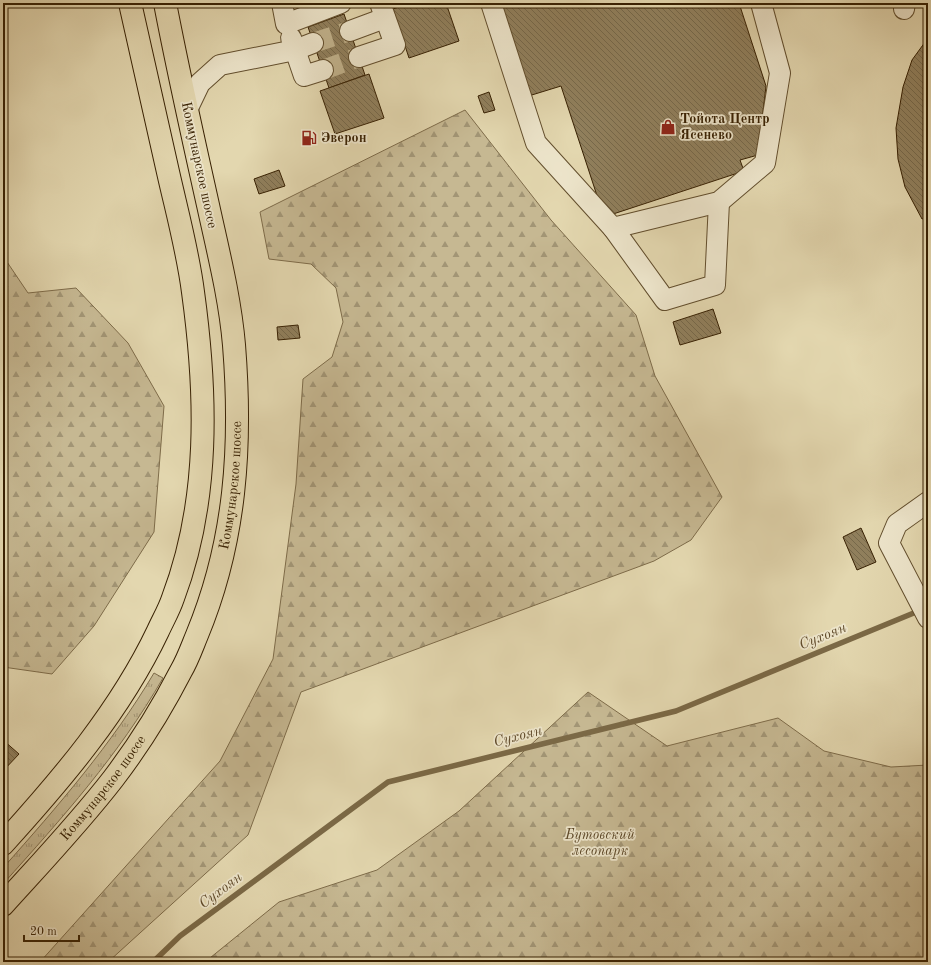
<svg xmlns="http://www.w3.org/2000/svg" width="931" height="965" font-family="'Old Standard TT',serif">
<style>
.grass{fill:url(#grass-tufts);stroke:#7e6c4a}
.forest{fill:url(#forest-firs);stroke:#7e6c4a}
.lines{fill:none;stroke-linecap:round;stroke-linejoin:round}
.stream{stroke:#7b6946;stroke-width:5.5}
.building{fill:url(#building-back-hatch);stroke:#372002}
.minor-tunnel{stroke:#c1b28c;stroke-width:20;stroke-dasharray:20 10;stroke-linecap:butt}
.minor-casing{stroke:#624e2d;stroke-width:22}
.major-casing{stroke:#372002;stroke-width:24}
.minor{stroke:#ede5cb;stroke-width:20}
.major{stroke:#e3d7af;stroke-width:22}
.labels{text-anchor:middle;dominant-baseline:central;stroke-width:3.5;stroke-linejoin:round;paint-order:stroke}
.poi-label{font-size:14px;font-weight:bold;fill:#372002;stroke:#ede5cb;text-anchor:start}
.street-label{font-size:14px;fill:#372002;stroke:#ede5cb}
.park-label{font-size:14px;font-style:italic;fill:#5b4626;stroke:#ede5cb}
.water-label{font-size:15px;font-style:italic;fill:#5f4a2a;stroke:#ede5cb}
</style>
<defs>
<pattern id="grass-tufts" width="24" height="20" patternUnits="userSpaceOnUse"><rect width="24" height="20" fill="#c6b892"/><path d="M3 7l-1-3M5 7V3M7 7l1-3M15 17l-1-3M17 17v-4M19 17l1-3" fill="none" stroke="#a29575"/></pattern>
<pattern id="forest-firs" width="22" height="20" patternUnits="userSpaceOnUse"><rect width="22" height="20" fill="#c6b892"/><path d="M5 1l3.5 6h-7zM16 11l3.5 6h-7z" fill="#a29575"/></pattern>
<pattern id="building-back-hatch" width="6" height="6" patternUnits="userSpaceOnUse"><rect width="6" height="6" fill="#907f5c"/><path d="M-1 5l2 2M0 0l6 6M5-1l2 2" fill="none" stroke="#76684a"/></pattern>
</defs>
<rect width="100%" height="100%" fill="#e3d7af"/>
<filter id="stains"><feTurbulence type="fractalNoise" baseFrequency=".005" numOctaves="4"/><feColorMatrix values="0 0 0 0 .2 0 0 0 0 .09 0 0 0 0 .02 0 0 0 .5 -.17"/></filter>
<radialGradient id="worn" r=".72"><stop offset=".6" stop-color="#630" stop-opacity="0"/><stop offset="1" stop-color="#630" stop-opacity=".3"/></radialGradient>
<!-- grass -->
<path class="grass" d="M 154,673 L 163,678 C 118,756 63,817 3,884 L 3,868 C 58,806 112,744 154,673 Z"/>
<!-- forest -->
<g class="forest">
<polygon points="465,110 551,220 636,315 655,376 722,497 691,540 654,561 301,692 248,835 108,962 40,962 220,761 273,659 296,484 303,379 332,357 343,322 336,288 311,264 269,259 260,212"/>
<polygon points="3,256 28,293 76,288 128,343 164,406 154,532 94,626 52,674 3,667"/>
<polygon points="588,692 667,746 778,718 824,751 891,767 928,765 928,962 205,962 279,902 377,870 459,811"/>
</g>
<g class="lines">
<!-- stream -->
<polyline class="stream" points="153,962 180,936 388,782 676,711 921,610"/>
</g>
<!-- building -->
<g class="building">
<polygon points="411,3 446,3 459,41 409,58 393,9"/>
<polygon points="491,3 739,3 766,86 758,155 740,160 744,171 604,217 561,86 522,98"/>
<polygon points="344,14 365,75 329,88 308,27"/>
<polygon points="928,38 928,217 922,219 905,187 898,159 896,128 903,87 912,60"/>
<polygon points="369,74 384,118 335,134 320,91"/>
<polygon points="489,92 495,110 484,113 478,96"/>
<polygon points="279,170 285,186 259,194 254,179"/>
<polygon points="713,309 721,333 680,345 673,322"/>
<polygon points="298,325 300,338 278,340 277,327"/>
<polygon points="861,528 876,562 857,570 843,537"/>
<polygon points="3,740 19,754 3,771"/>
</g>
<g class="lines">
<!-- minor-tunnel -->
<g class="minor-tunnel">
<polyline points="313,43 350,31"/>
<polyline points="323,70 359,57"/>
</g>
<!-- minor casing -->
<g class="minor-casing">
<g id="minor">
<polyline points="282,3 286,24 341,3"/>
<polyline points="491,3 536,143 613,228 719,202 765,163 780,73 761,3"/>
<polyline points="904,9 905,3"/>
<polyline points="350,31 385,18"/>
<polyline points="291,38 304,76 323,70"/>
<polyline points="359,57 395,45 380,3"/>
<polyline points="187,110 200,83 220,65 295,50 313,43"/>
<polyline points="613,228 665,300 715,285 719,202"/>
<polyline points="928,502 897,524 889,543 928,618"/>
</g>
</g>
<!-- major casing -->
<g class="major-casing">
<g id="major">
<path d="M 3,844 C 62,779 120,711 158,631 C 163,620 169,610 173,598 C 210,500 207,394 193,292 C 188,252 177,212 168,172 C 155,116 143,59 130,3"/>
<path id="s1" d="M 3,905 C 40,864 79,823 113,779 C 139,745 162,708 181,671 C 188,659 192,647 197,635 C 236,541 242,445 234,345 C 230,298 218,251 208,205 C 193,138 178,71 165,3"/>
</g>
</g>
<!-- minor -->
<use href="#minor" class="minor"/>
<!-- major -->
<use href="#major" class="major"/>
</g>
<!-- icons -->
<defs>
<g id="shop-bare" transform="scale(1.2)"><path d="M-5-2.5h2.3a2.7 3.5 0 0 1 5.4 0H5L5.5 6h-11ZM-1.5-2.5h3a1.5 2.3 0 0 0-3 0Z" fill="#8f2418" stroke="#ede5cb" stroke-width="2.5" paint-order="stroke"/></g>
<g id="fuel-bare" transform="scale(1.2)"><path d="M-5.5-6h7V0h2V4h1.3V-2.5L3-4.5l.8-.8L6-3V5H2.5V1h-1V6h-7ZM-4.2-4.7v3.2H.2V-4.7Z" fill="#8f2418" stroke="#ede5cb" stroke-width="2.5" paint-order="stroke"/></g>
</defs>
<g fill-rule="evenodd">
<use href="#shop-bare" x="668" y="127"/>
<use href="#fuel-bare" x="309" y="138"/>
</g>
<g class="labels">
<!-- poi labels -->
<g class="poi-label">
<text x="680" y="119">Тойота Центр<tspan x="680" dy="16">Ясенево</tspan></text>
<text x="321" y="138">Эверон</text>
</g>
<!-- street labels -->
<g class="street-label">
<text transform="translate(199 165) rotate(78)">Коммунарское шоссе</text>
<text stroke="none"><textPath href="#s1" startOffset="489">Коммунарское шоссе</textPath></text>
<text stroke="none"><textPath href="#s1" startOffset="154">Коммунарское шоссе</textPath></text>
</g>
<!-- park labels -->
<g class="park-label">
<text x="600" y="835">Бутовский<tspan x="600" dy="16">лесопарк</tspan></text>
</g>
<!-- water labels -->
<g class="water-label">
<text transform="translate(823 637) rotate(-22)">Сухоян</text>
<text transform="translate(518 737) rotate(-14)">Сухоян</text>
<text transform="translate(221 891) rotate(-37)">Сухоян</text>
</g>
</g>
<!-- margin -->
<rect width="931" height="965" fill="none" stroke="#e3d7af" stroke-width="16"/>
<rect x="4" y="4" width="923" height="957" fill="none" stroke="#372002" stroke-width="2"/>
<rect x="8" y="8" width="915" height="949" fill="none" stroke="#372002"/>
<!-- scale -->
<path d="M24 935v6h55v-6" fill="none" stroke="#372002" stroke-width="2"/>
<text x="30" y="935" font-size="12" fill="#372002" stroke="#ede5cb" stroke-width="3" paint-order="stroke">20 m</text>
<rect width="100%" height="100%" filter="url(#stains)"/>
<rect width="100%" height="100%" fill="url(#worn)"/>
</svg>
